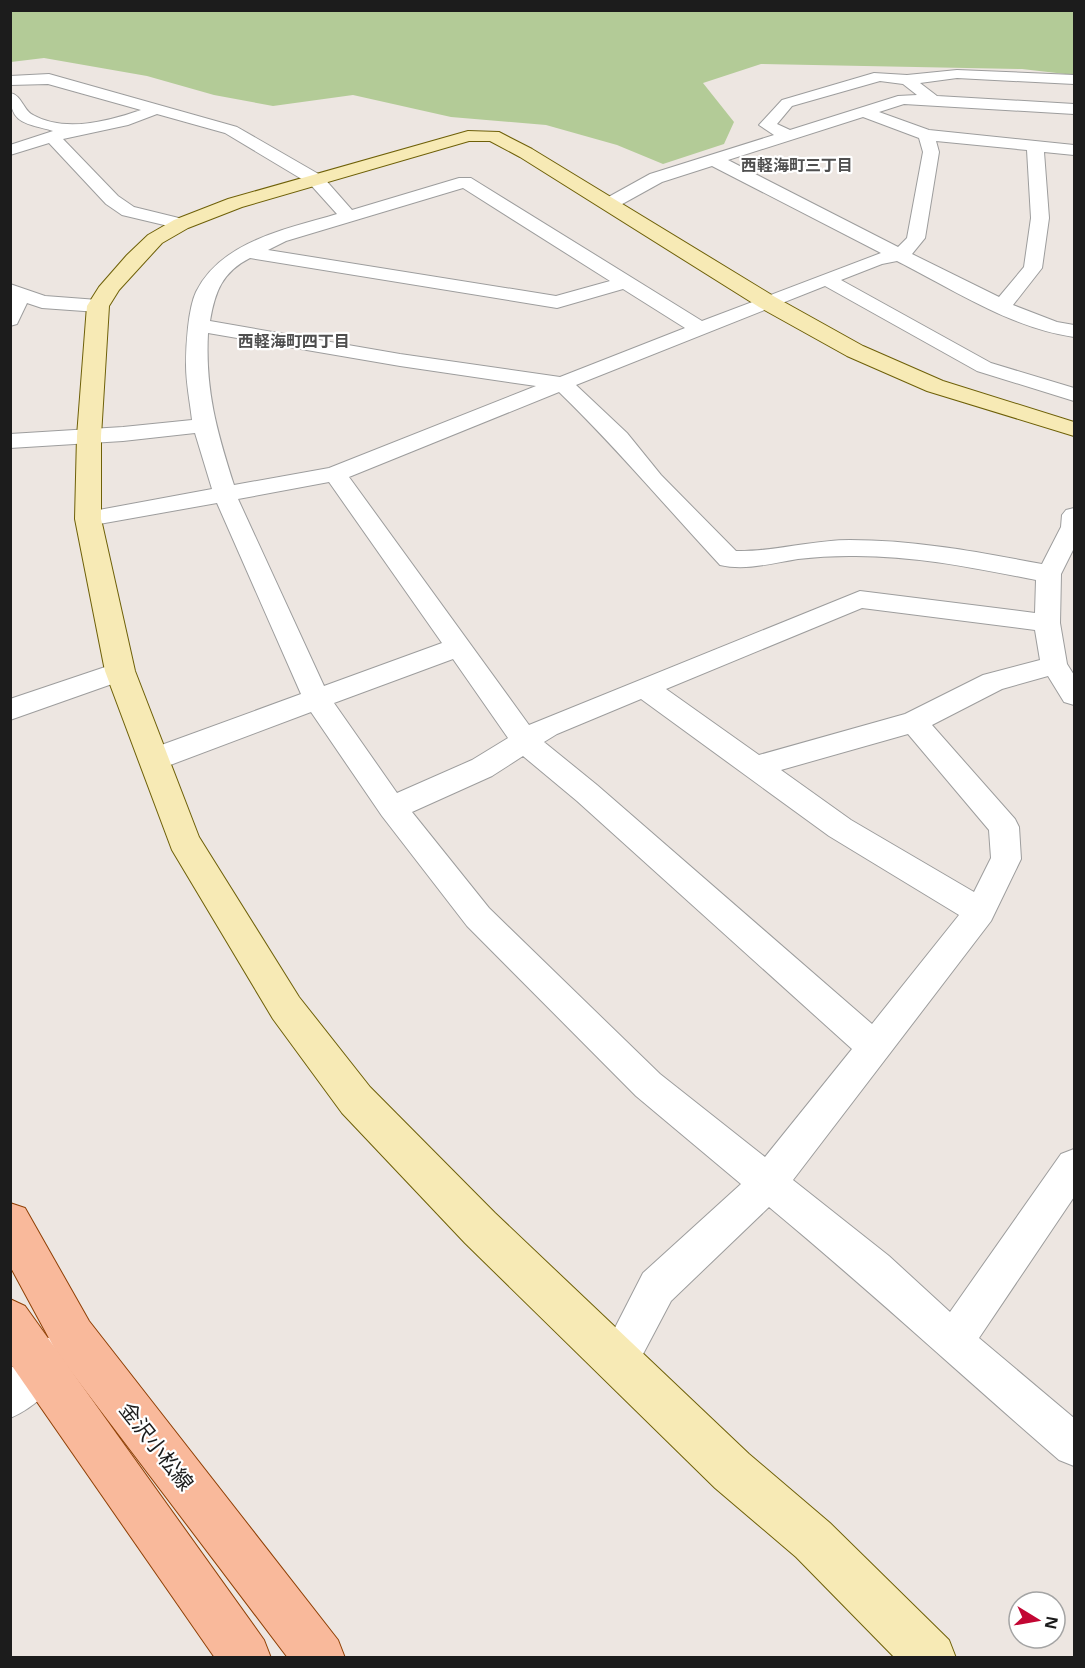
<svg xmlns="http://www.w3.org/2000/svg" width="1085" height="1668" font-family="'Open Sans','Noto Sans JP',sans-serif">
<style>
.forest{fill:#b3cb97}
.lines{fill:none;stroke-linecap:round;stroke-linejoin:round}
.street-casing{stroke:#9d9d9d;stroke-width:2}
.secondary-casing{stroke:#6e6008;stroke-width:2}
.primary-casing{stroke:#8f3f04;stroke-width:2}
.street{fill:#fff;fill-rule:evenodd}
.secondary{fill:#f7eab5;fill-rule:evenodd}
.primary{fill:#f9b99b;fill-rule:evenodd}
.labels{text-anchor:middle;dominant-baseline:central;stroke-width:4.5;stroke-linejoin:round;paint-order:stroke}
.far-neighbourhood-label{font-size:16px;font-weight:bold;fill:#4f4f4f;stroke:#fff}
.near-street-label{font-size:21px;fill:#1c1c1c;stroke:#fff}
</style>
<rect width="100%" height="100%" fill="#ede6e1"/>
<!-- forest -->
<polygon class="forest" points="10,11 1074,11 1074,75 1022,69 761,64 703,83 734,122 724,144 663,164 617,145 546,125 451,117 353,95 273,106 214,95 147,76 44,58 11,62"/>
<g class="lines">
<!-- street casing -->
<g class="street-casing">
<g id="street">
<path d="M 957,70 L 1074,75 L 1074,84 L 957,78 L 920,83 L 937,96 L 1074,104 L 1074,114 L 904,104 L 879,112 L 929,130 L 1074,145 L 1074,155 L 1044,152 L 1049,218 L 1042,268 L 1013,305 L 1057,322 L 1074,325 L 1074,337 C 1011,328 954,290 897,261 L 882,264 L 841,280 L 991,363 L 1074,388 L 1074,401 L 977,371 L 825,286 L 576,385 L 627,433 L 661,475 L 736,551 C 774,552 811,540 850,540 C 915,540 978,552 1042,564 L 1061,527 L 1062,515 L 1066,510 L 1074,508 L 1074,548 L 1061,574 L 1060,623 L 1067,664 L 1074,675 L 1074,705 L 1064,702 L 1048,676 L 1002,689 L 932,725 L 1015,819 L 1019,827 L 1021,859 L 991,921 L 793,1180 L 889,1256 L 950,1312 L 1061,1154 L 1074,1149 L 1074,1197 L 979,1338 L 1074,1418 L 1074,1466 L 1059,1460 C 962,1376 868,1289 769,1207 L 671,1301 L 633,1373 L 619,1379 L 605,1373 L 599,1359 L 643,1273 L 741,1184 L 636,1096 L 467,926 L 382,816 L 311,712 L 165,767 L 155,770 L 145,767 L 141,759 L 145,751 L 301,694 L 217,503 L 88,526 L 80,524 L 76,519 L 80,514 L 88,512 L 212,489 L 195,433 L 123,441 L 10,448 L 10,434 L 123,427 L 192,420 C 190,402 186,383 186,365 C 186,346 188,309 196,292 C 221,241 287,229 337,214 L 310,184 L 225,133 L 157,114 L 128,125 L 63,139 L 118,196 L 134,207 L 187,220 L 190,224 L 187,228 L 181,229 L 122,215 L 106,204 L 49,143 L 10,155 L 10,145 L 53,131 C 27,123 10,125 10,93 C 22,95 23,110 33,115 C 65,133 109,121 141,110 L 48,84 L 10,85 L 10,76 L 49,74 L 237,127 L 322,176 L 352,210 L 459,178 L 471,178 L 702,321 L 881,253 L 712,166 L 662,182 L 615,208 L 603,208 L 600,204 L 603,200 L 650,174 L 774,135 L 759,125 L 782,100 L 874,73 L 907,75 ZM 880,81 L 903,84 L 917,95 L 898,96 L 790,130 L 777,124 L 792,106 ZM 863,117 L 919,138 L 923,152 L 907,238 L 898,247 L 728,160 ZM 936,141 L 1027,150 L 1031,218 L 1024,267 L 999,297 L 912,254 L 925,238 L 939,152 ZM 463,188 L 610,281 L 556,296 L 268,250 L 286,241 ZM 250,258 L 557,308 L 623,289 L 685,328 L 560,377 L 400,354 L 210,321 C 215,292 222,272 250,258 ZM 208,333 L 400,366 L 536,386 L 329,468 L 234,485 C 217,432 205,390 208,333 ZM 559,392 C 616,447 666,507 720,565 C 746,571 773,563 798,559 C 815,557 832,556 849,556 C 912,555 975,568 1036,580 L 1035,613 L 860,591 L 529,725 L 349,477 ZM 329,482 L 442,643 L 324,686 L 238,499 ZM 862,608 L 1035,630 L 1040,660 L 983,675 L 905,714 L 759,755 L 666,689 ZM 453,659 L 508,738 L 472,760 L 397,793 L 334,703 ZM 641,699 L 829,836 L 959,915 L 872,1024 L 597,785 L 544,742 L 557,734 ZM 908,734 L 989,830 L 991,858 L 974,892 L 851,820 L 781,770 ZM 523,756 L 577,801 L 852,1049 L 765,1157 L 660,1074 L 489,908 L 412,812 L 492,776 Z"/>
<polygon points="10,284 45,296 98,300 105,302 108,306 105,310 98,312 42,308 27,303 17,324 10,326"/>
<polygon points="120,662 129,664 133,671 129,678 10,720 10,699"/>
<path d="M 53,1336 L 67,1342 L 73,1356 C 63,1381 35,1408 10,1418 L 10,1369 L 39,1342 Z"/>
</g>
</g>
<!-- secondary casing -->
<g class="secondary-casing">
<polygon id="secondary" points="468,131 499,132 532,149 775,297 863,346 943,381 1074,422 1074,436 927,391 847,356 759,307 520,157 490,141 469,141 242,207 188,228 162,243 119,290 109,306 101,436 101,519 135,671 199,837 299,997 370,1087 495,1213 749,1454 830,1523 949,1640 956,1658 895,1658 796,1557 715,1488 465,1243 342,1113 273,1019 172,850 105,671 75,519 77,436 87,306 99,287 127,255 148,235 174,220 228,199"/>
</g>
<!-- primary casing -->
<g class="primary-casing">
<g id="primary">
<polygon points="10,1203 25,1208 89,1321 338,1640 345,1658 288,1658 57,1353 10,1266"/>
<polygon points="10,1299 25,1306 264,1640 271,1658 215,1658 10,1363"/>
</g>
</g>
<!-- street -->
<use href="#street" class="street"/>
<!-- secondary -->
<use href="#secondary" class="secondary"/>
<!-- primary -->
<use href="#primary" class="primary"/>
</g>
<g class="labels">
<!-- far-neighbourhood labels -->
<g class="far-neighbourhood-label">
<text x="797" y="165">西軽海町三丁目</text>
<text x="294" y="341">西軽海町四丁目</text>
</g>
<!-- near-street labels -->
<g class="near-street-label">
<text transform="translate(157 1446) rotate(52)">金沢小松線</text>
</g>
</g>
<!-- border -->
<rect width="1085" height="1668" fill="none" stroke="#1c1c1c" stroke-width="24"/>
<!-- north arrow -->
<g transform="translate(1037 1620) rotate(101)"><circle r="28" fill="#ffffff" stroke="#a4a4a4" stroke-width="1.5"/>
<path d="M0-4.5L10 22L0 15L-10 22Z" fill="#c20633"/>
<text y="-9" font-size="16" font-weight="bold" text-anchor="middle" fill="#1c1c1c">N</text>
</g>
</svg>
